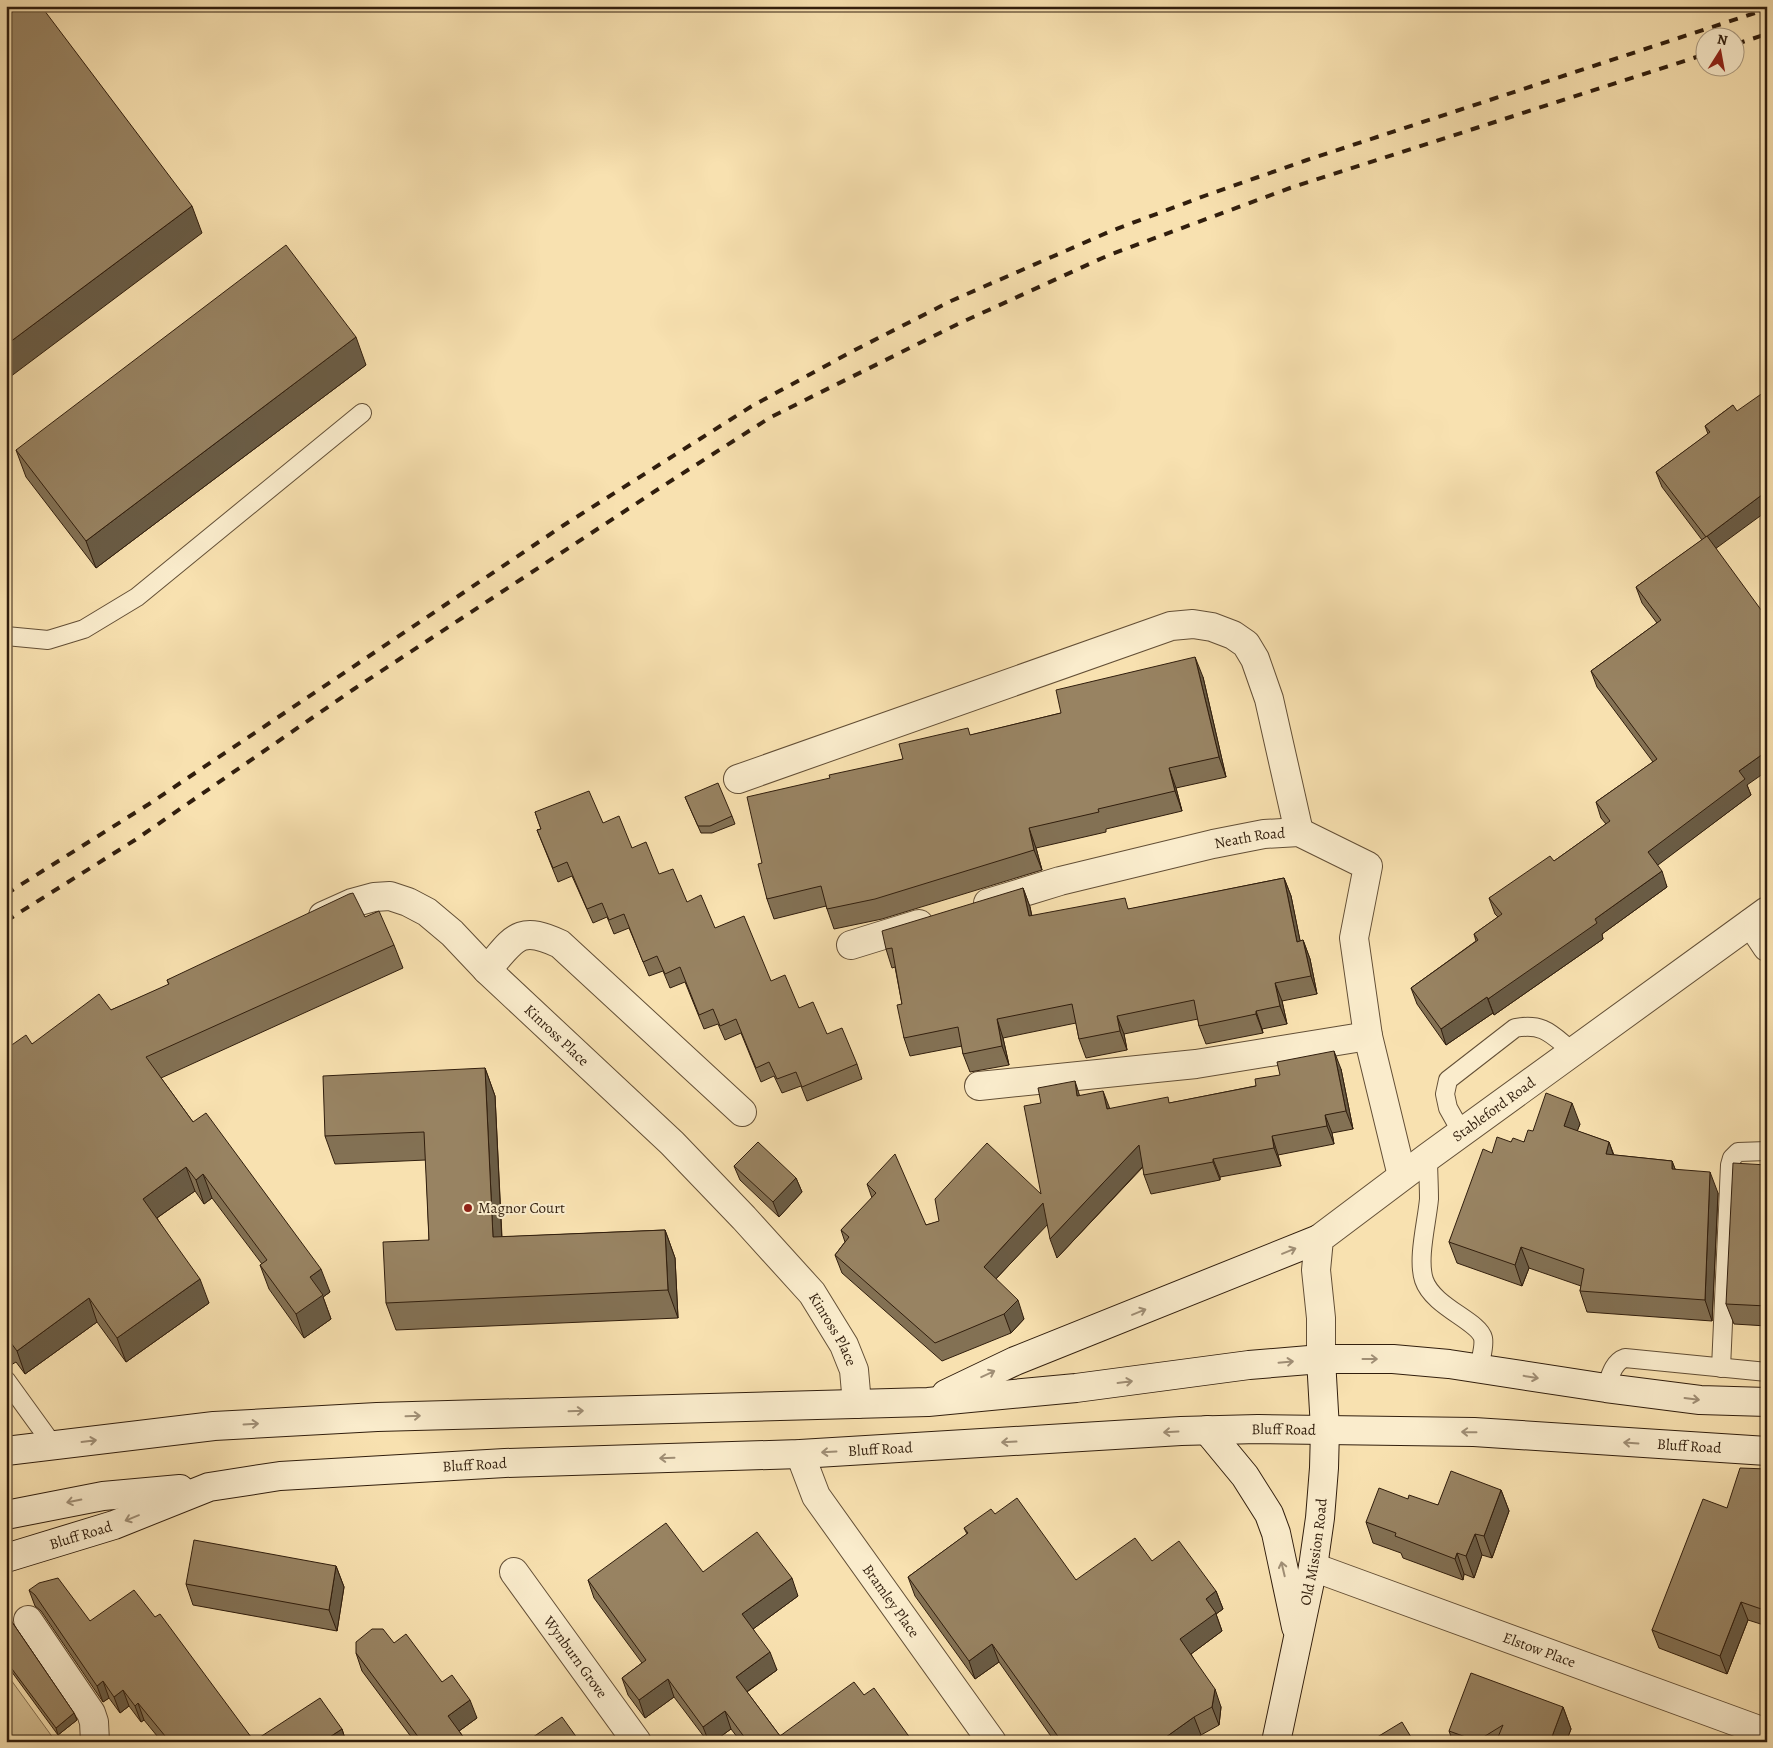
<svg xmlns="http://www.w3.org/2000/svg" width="1773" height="1748" font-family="Alegreya,serif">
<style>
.green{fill:#d6c094;stroke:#846f50}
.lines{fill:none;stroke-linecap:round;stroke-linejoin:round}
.lane-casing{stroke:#634f36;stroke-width:20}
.street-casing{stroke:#634f36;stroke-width:30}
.secondary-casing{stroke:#311e0d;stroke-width:30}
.lane{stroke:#faeccc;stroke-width:18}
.street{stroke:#faeccc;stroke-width:28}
.secondary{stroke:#faeccc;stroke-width:28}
.rail{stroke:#311e0d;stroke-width:4;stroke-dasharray:9 9;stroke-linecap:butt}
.wall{fill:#837154;stroke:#311e0d}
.shaded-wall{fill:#6a5c45;stroke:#311e0d}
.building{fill:#988362;stroke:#311e0d}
.oneway{stroke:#a08f76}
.poi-dot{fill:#8f2418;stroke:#faeccc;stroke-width:2}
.labels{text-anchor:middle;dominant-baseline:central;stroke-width:4;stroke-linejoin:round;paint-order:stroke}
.street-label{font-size:15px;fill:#311e0d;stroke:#faeccc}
.poi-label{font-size:15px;fill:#311e0d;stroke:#faeccc;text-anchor:start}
</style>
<rect width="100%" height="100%" fill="#f8e1b0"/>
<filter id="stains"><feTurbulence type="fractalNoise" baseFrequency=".004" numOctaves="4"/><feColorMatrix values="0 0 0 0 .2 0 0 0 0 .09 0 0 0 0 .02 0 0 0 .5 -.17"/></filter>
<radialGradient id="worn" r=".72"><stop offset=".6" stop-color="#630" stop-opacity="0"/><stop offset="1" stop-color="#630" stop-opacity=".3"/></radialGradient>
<!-- green -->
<polygon class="green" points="6,1673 56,1742 6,1742"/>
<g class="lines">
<!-- lane casing -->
<g class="lane-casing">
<g id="lane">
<polyline points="6,636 48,640 84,629 137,597 362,413"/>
<path d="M 1462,1133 L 1448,1108 L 1445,1094 L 1448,1080 L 1515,1028 C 1544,1023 1551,1034 1572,1051"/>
<path d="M 1428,1157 C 1428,1171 1429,1185 1429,1199 C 1427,1222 1417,1259 1424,1280 C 1433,1307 1479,1321 1483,1338 C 1485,1347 1480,1360 1479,1369"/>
<polyline points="1721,1368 1730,1165 1732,1158 1738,1152 1767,1151"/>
<polyline points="6,1380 53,1445"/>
<path d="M 1606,1388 C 1610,1377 1613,1362 1625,1358 L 1767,1372"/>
</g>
</g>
<!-- street casing -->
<g class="street-casing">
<g id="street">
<polyline points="738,779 1171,626 1193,624 1212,627 1233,635 1246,644 1255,659 1269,699 1299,832"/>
<path id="s1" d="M 988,903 L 1060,881 L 1213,844 L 1264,834 L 1299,832 L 1368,866 L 1354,938 L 1368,1036 L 1402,1176"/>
<path id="s2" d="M 323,916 L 352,903 L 374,897 L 390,896 L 408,902 L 427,912 L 452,933 L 487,970 L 672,1143 L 744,1218 L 812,1293 L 844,1345 L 854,1370 L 857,1404"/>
<polyline points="1751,923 1767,947"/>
<polyline points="851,945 919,924"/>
<path d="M 487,970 C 514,939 518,924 560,944 L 742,1112"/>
<polyline points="979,1086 1196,1064 1368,1036"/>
<path id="s3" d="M 1321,1359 L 1321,1318 L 1316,1270 L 1319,1239 L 1428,1157 L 1767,911"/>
<path id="s4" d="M 800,1454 L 816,1496 L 992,1742"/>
<path id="s5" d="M 1313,1567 L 1767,1733"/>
<path id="s6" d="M 514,1572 L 637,1742"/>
<polyline points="28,1620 91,1713 94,1722 95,1742"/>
</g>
</g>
<!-- secondary casing -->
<g class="secondary-casing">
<g id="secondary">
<polyline points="946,1394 1015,1361 1319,1239"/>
<polyline points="1207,1430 1245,1476 1269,1514 1276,1533 1296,1627"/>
<polyline points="6,1451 214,1426 377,1417 928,1402 1076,1388 1249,1365 1321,1359 1393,1359 1449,1364 1606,1388 1700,1400 1767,1402"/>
<polyline points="6,1515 103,1496 180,1489"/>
<path id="s7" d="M 6,1558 L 114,1525 L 209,1487 L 280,1476 L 505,1463 L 800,1454 L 1181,1431 L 1258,1429 L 1474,1432 L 1767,1451"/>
<path id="s8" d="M 1276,1742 L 1313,1567 L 1320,1518 L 1324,1468 L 1325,1429 L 1321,1359"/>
</g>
</g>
<!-- lane -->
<use href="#lane" class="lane"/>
<!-- street -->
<use href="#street" class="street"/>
<!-- secondary -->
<use href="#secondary" class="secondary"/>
<!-- rail -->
<g class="rail">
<polyline points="1736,44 1767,34"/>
<polyline points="6,894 149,804 564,525 752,406 851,352 951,301 1111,231 1207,195 1307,160 1767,9"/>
<polyline points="6,921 135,840 354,689 666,484 771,417 958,324 1109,255 1290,188 1706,54"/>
</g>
</g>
<!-- wall -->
<g class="wall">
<polygon points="366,365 96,568 26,477 16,450"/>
<polygon points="1733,405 1716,549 1747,785 1751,795 1657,865 1667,887 1602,934 1603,939 1494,1015 1493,1013 1446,1045 1417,1004 1411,988 1476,941 1474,934 1498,917 1495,914 1489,898 1554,861 1606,824 1601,818 1596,802 1653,762 1597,687 1591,671 1657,623 1642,603 1636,587 1702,540 1662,487 1656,472 1708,434 1705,426"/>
<polygon points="1203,677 1226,777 1176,788 1182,811 1106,829 1106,832 1036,848 1042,870 882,919 834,929 826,906 774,919 767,899 762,863 830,778 903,759 971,735 1061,713"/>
<polygon points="685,797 732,816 735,824 712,833 701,833"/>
<polygon points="535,812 603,823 632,848 687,902 827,1034 857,1064 862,1079 807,1101 801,1086 782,1093 774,1076 761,1082 741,1033 725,1040 718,1024 704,1029 685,982 670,988 663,971 649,976 629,928 614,934 607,917 593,923 572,876 558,882 537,830 541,829"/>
<polygon points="1284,878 1291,896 1300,941 1303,940 1310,959 1317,994 1282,1001 1287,1024 1262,1029 1263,1033 1206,1044 1199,1026 1198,1019 1124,1034 1127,1050 1086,1058 1079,1039 1076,1023 1003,1038 1009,1065 970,1072 963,1054 962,1046 910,1056 904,1038 902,1004 895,967 892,968 886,949 1023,888 1030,907 1032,916 1130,909"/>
<polygon points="365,917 394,945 403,968 161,1078 193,1122 330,1292 323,1297 331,1319 304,1338 269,1289 260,1265 262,1264 212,1198 204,1204 195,1191 157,1218 209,1303 126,1362 97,1322 25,1374 16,1362 6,1368 6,1049 32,1044 111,1010 169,985 167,980"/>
<polygon points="485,1068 495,1096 502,1237 665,1230 675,1258 678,1318 396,1330 386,1303 429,1240 426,1160 335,1164 325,1136"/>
<polygon points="1341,1069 1353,1129 1332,1133 1334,1144 1278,1155 1281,1166 1220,1177 1220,1180 1151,1194 1144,1175 1143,1167 1057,1258 1047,1224 996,1279 1024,1319 1011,1333 942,1361 842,1273 835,1255 845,1242 841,1230 872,1198 867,1184 926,1225 1041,1194 1080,1096 1110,1109 1170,1103"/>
<polygon points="1580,1124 1577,1131 1609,1142 1614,1155 1672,1161 1675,1169 1718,1193 1712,1321 1587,1312 1580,1291 1581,1286 1529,1268 1522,1286 1457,1263 1449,1242 1492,1153 1511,1142 1524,1142 1533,1131"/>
<polygon points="1767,1165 1767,1326 1734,1324 1726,1304"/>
<polygon points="734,1166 796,1178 802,1192 779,1217 740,1180"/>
<polygon points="1767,1469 1767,1626 1748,1620 1727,1674 1659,1648 1652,1630 1727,1508"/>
<polygon points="1501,1490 1509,1511 1492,1558 1482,1555 1474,1578 1464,1574 1463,1580 1403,1558 1401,1553 1373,1543 1366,1522 1408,1499 1438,1505"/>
<polygon points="995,1514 1076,1580 1152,1561 1216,1591 1223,1609 1216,1614 1222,1631 1191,1654 1221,1707 1219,1725 1201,1735 1192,1742 1055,1742 999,1662 975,1679 915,1596 908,1577 967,1534 964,1528"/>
<polygon points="336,1566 344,1587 337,1631 193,1605 186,1584"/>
<polygon points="703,1572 798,1596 753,1629 777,1670 747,1692 780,1736 864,1695 913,1742 741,1742 731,1729 713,1742 708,1742 674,1697 645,1718 628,1695 622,1678 642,1663 594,1598 588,1580"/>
<polygon points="29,1590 90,1621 155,1617 254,1741 342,1729 346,1742 162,1742 144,1720 141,1722 129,1706 120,1713 109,1698 103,1702 41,1611 35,1606"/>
<polygon points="6,1614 12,1622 74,1713 77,1720 58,1735 6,1664"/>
<polygon points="394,1643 442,1682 477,1718 459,1731 467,1742 415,1742 362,1671 356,1653"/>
<polygon points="1563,1707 1571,1729 1566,1742 1453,1742 1449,1731"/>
</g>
<!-- shaded-wall -->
<g class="shaded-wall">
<polygon points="192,206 202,233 6,380 6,345"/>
<polygon points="356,337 366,365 96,568 86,541"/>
<polygon points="1767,491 1767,511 1711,552 1706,537"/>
<polygon points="1195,657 1203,677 1226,777 1219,757"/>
<polygon points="1767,751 1767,771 1747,785 1751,795 1654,868 1648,852 1739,771"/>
<polygon points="1169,768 1176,788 1182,811 1175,791"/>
<polygon points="1029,828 1036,848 1042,870 1034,850"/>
<polygon points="1662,871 1667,887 1602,934 1603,939 1494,1015 1488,999 1595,919"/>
<polygon points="1284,878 1291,896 1304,960 1297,942"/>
<polygon points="1023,888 1030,907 1035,934 1029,916"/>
<polygon points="1303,940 1310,959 1317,994 1311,976"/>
<polygon points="1275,983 1282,1001 1287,1024 1280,1006"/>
<polygon points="1487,997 1493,1013 1446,1045 1441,1029"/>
<polygon points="1256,1011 1262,1029 1263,1033 1256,1014"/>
<polygon points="1117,1016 1124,1034 1127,1050 1120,1031"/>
<polygon points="997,1019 1003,1038 1009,1065 1002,1046"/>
<polygon points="1334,1051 1341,1069 1353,1129 1346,1111"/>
<polygon points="485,1068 495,1096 503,1265 493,1237"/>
<polygon points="1075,1081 1081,1100 1077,1096"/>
<polygon points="1103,1091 1110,1109 1107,1109"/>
<polygon points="1572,1103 1580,1124 1571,1147 1564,1126"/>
<polygon points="1325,1115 1332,1133 1334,1144 1327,1126"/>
<polygon points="1272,1136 1278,1155 1281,1166 1274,1148"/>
<polygon points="1609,1142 1616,1163 1606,1154"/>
<polygon points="1139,1145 1145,1164 1057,1258 1050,1239"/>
<polygon points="1213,1159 1220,1177 1220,1180 1213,1162"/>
<polygon points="1672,1161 1680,1182 1672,1169"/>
<polygon points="186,1167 195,1191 151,1222 143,1199"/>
<polygon points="1710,1172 1718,1193 1712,1321 1705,1300"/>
<polygon points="203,1174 212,1198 204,1204 196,1180"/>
<polygon points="796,1178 802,1192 779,1217 773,1202"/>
<polygon points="1043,1203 1050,1222 990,1285 984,1267"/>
<polygon points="665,1230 675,1258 678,1318 668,1290"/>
<polygon points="1521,1247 1529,1268 1522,1286 1515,1265"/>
<polygon points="321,1269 330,1292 323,1297 331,1319 304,1338 296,1314 310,1277"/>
<polygon points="200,1279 209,1303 126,1362 117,1338"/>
<polygon points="89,1298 97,1322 25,1374 17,1351"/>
<polygon points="1018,1300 1024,1319 1011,1333 1004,1314"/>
<polygon points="1501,1490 1509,1511 1492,1558 1484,1536"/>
<polygon points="1475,1534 1482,1555 1474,1578 1466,1556"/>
<polygon points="1457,1553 1464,1574 1463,1580 1455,1559"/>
<polygon points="336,1566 344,1587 337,1631 329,1610"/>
<polygon points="792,1578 798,1596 749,1632 742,1614"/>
<polygon points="1216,1591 1223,1609 1216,1614 1222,1631 1187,1657 1180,1639 1206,1599"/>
<polygon points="1741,1602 1748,1620 1727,1674 1720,1656"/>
<polygon points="992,1644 999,1662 975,1679 969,1661"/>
<polygon points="770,1652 777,1670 742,1695 736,1677"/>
<polygon points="668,1679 674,1697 645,1718 639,1700"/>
<polygon points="103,1681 109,1698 103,1702 97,1686"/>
<polygon points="1215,1689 1221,1707 1219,1725 1212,1707"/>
<polygon points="123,1690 129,1706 120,1713 114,1697"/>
<polygon points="470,1700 477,1718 455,1734 448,1716"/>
<polygon points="138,1703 144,1720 141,1722 135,1706"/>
<polygon points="1563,1707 1571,1729 1566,1742 1550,1742"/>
<polygon points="725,1711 731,1729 713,1742 709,1742 703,1727"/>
<polygon points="74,1713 77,1720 58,1735 56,1728"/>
<polygon points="1194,1717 1201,1735 1192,1742 1159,1742"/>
<polygon points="342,1729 346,1742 322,1742"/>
</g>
<!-- building -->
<g class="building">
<polygon points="6,6 41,6 192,206 6,345"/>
<polygon points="286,245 356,337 86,541 16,450"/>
<polygon points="1767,390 1767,491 1706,537 1656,472 1710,432 1705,426 1733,405 1737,411"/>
<polygon points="1707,536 1767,618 1767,751 1739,771 1745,779 1648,852 1662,871 1595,919 1597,923 1488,999 1487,997 1441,1029 1411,988 1478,940 1474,934 1502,914 1489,898 1550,856 1554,861 1610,821 1596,802 1657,759 1591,671 1661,620 1636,587"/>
<polygon points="1195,657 1219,757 1169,768 1175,791 1098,809 1099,812 1029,828 1034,850 875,899 827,909 821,886 767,899 758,864 762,863 747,797 830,778 829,775 903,759 899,744 968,728 970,735 1061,713 1056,690"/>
<polygon points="718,783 732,816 710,826 698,826 685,797"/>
<polygon points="589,791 603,823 619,816 632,848 646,842 659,874 673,869 687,902 701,895 715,928 744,916 771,981 785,975 799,1008 813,1002 827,1034 842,1028 857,1064 802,1087 796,1072 777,1079 769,1062 756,1068 736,1019 720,1026 713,1009 699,1015 680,967 665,974 657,956 643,962 624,914 609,920 602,903 587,909 567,862 553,868 537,830 541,829 535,812"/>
<polygon points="1284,878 1297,942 1303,940 1311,976 1275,983 1280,1006 1256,1011 1256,1014 1199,1026 1194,1000 1117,1016 1120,1031 1079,1039 1072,1004 997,1019 1002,1046 963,1054 958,1027 904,1038 897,1005 902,1004 892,948 886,949 882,931 1023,888 1029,916 1125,898 1128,909"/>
<polygon points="353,893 365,917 379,911 394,945 146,1057 193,1122 206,1113 321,1269 310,1277 323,1295 296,1314 260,1265 267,1260 203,1174 196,1180 186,1167 143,1199 200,1279 117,1338 89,1298 17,1351 8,1339 6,1340 6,1049 26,1035 32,1044 99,994 111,1010 169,984 167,980 349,894"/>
<polygon points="1334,1051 1346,1111 1325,1115 1327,1126 1272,1136 1274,1148 1213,1159 1213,1162 1144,1175 1139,1145 1050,1239 1043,1203 984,1267 1018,1300 1004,1314 935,1343 835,1255 849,1237 841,1230 876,1193 867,1184 895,1154 926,1225 939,1221 935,1199 987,1143 1041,1194 1024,1106 1041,1103 1038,1088 1075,1081 1077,1096 1103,1091 1107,1109 1168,1097 1169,1103 1256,1086 1255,1079 1280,1075 1277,1062"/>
<polygon points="485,1068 493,1237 665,1230 668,1290 386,1303 383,1242 429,1240 424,1132 325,1136 323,1076"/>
<polygon points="1546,1093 1572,1103 1564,1126 1609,1142 1606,1154 1672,1161 1672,1169 1710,1172 1705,1300 1580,1291 1584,1269 1521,1247 1515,1265 1449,1242 1483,1149 1492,1153 1497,1137 1511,1142 1513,1138 1524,1142 1528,1130 1533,1131"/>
<polygon points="758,1142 796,1178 773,1202 734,1166"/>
<polygon points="1733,1163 1767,1165 1767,1306 1726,1304"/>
<polygon points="1740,1468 1767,1469 1767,1611 1741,1602 1720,1656 1652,1630 1703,1499 1727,1508"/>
<polygon points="1451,1471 1501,1490 1484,1536 1475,1534 1466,1556 1457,1553 1455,1559 1395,1536 1396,1533 1366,1522 1379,1488 1408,1499 1409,1495 1438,1505"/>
<polygon points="1017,1498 1076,1580 1135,1538 1152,1561 1179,1541 1216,1591 1206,1599 1216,1613 1180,1639 1215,1689 1212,1707 1194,1717 1159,1742 1062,1742 992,1644 969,1661 908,1577 968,1533 964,1528 991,1509 995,1514"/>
<polygon points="666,1523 703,1572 757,1532 792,1578 742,1614 770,1652 736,1677 780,1736 854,1682 864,1695 874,1688 913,1742 748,1742 725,1711 703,1727 668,1679 639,1700 622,1678 646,1660 588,1580"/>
<polygon points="194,1540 336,1566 329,1610 186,1584"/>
<polygon points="58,1578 90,1621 134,1590 155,1617 160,1614 254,1741 320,1698 342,1729 322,1742 170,1742 138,1703 135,1706 123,1690 114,1697 103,1681 97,1686 35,1595 29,1590 39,1583"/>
<polygon points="6,1614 8,1616 10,1615 12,1622 74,1713 56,1728 6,1661"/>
<polygon points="372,1629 383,1629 394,1643 406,1634 442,1682 452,1675 470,1700 448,1716 467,1742 422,1742 356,1653 356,1642"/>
<polygon points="1471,1673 1563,1707 1550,1742 1496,1742 1503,1725 1477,1741 1449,1731"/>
<polygon points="562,1717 580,1742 526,1742"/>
<polygon points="1402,1722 1414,1742 1369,1742"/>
</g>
<!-- one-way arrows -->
<defs><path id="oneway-shaft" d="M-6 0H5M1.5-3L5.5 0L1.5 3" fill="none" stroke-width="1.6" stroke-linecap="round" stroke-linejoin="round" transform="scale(1.25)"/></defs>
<g class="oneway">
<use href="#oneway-shaft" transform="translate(1289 1251) rotate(-22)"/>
<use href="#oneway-shaft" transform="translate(1139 1312) rotate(-22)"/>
<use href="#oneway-shaft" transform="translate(1370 1359)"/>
<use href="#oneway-shaft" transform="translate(1286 1362) rotate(-5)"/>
<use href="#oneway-shaft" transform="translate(988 1374) rotate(-25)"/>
<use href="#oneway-shaft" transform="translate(1531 1377) rotate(9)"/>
<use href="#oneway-shaft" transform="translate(1125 1382) rotate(-7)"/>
<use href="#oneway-shaft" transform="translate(1692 1399) rotate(7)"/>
<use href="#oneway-shaft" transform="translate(576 1411) rotate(-2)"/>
<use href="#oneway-shaft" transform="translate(413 1416) rotate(-2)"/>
<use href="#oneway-shaft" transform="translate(251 1424) rotate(-3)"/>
<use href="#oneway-shaft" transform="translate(1171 1432) rotate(177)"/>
<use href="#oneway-shaft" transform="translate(1469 1432) rotate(-179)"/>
<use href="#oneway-shaft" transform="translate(89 1441) rotate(-7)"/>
<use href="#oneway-shaft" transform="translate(1009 1442) rotate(177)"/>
<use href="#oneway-shaft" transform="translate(1631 1443) rotate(-176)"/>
<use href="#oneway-shaft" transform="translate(829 1452) rotate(177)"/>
<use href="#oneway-shaft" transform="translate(667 1458) rotate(178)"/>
<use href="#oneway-shaft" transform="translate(74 1501) rotate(169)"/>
<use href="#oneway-shaft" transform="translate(132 1518) rotate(158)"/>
<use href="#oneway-shaft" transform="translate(1283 1569) rotate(-103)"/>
</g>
<!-- markers -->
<circle class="poi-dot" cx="468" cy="1208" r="5"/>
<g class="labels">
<!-- street labels -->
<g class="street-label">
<text stroke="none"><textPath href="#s1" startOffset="270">Neath Road</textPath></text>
<text stroke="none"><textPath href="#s2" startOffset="290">Kinross Place</textPath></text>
<text stroke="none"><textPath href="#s3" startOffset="338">Stableford Road</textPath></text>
<text stroke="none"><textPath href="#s2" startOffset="695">Kinross Place</textPath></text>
<text stroke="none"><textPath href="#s7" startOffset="1292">Bluff Road</textPath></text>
<text stroke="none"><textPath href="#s7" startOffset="1698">Bluff Road</textPath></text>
<text stroke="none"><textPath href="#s7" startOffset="888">Bluff Road</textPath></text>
<text stroke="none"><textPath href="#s7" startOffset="482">Bluff Road</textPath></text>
<text stroke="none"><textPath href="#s7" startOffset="78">Bluff Road</textPath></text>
<text stroke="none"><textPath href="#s8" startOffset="194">Old Mission Road</textPath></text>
<text stroke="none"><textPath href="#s4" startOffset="174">Bramley Place</textPath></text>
<text stroke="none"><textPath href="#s5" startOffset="241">Elstow Place</textPath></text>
<text stroke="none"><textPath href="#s6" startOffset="105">Wynburn Grove</textPath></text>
</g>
<!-- poi labels -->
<g class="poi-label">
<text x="478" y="1208">Magnor Court</text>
</g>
</g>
<!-- margin -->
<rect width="1773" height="1748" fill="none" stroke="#f8e1b0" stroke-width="25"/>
<rect x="8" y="8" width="1758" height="1733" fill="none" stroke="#311e0d" stroke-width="2.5"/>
<rect x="12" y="12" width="1748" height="1723" fill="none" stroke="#311e0d"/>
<!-- north arrow -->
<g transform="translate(1720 52) rotate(11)"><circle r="24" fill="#faeccc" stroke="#aa9a80"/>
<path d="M0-4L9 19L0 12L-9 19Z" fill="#8f2418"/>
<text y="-8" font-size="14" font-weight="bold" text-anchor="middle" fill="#311e0d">N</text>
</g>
<rect width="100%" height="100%" filter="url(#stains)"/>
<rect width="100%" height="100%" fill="url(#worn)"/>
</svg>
